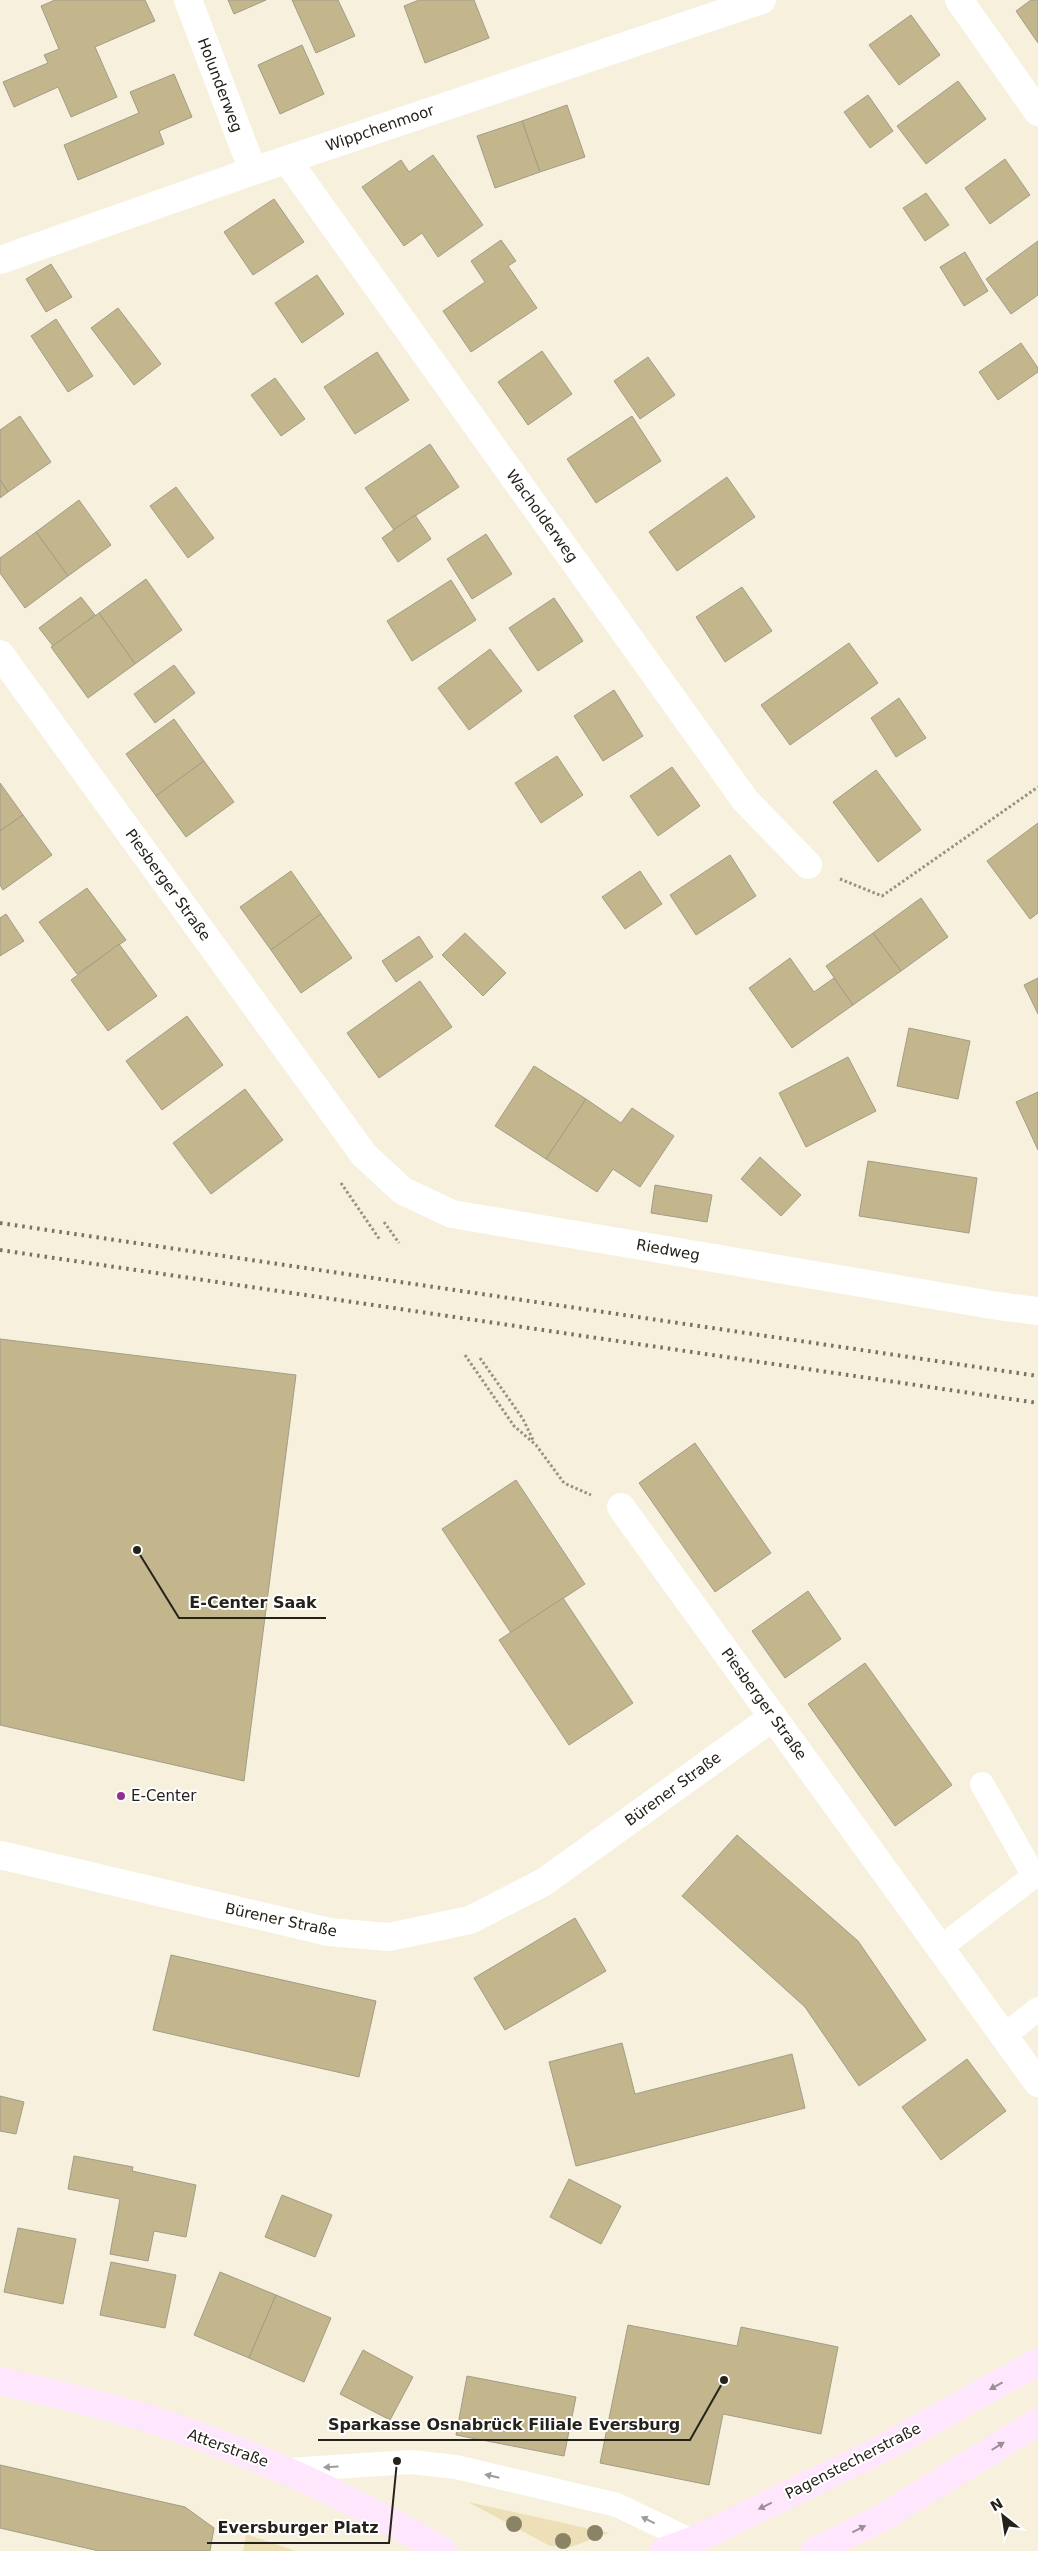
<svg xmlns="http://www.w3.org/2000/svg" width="1038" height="2551" font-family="'DejaVu Sans',sans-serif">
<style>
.green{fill:#ede0b9}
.building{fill:#c3b68c;stroke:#a29c89}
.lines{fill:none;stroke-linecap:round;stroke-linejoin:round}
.path{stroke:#979284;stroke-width:3;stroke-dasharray:2.5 2.5;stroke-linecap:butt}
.lane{stroke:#fff;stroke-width:24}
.street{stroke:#fff;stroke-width:28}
.secondary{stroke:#fee6fc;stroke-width:28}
.rail{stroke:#767265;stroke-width:4;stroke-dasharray:2.5 5;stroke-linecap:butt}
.tree{fill:#8b8366}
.oneway{fill:#9c8e96}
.oneway2{fill:#9c9c98}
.poi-dot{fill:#942d92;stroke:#fff;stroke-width:2}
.labels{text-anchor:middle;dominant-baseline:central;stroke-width:4;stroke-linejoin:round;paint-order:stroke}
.street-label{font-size:15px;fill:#24221a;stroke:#fff}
.poi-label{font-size:15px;fill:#24221a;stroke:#fff;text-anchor:start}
.leader{fill:none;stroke:#24221a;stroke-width:2}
.callout-dot{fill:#24221a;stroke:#fff;stroke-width:2}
.callout-label{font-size:16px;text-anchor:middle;font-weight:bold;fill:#24221a;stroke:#fff;stroke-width:4;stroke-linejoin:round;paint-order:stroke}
</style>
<rect width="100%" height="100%" fill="#f7f0dc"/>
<!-- green -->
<g class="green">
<polygon points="468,2502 609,2533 571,2547 550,2546"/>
<polygon points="246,2534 296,2551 243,2551"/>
</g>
<!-- building -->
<g class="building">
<polygon points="55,0 145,0 155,21 95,47 117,97 71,117 58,87 14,107 3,82 48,63 44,55 59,49 41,6"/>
<polygon points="228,0 266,0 234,14"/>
<polygon points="292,0 338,0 355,36 316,53"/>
<polygon points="419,0 474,0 489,38 425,63 404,6"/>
<polygon points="1031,0 1038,0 1038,43 1016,11"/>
<polygon points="911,15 940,55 899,85 869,45"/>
<polygon points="302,45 324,94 280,114 258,65"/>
<polygon points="174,74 192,117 159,131 164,144 78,180 64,145 139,113 130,92"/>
<polygon points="958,81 986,119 926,164 897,126"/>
<polygon points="868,95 893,131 870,148 844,112"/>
<polygon points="567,105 585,157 540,172 522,121"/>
<polygon points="522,121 540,172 495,188 477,136"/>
<polygon points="433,155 483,225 438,257 422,233 404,246 362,187 401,160 409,172"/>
<polygon points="1005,159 1030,195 990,224 965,188"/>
<polygon points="926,193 949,225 925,241 903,208"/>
<polygon points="274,199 304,242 253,275 224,232"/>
<polygon points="501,240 516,261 508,266 537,308 471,352 443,311 485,282 471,261"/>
<polygon points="1038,241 1038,295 1011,314 986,279"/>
<polygon points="965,252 988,291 964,306 940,267"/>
<polygon points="51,264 72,297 46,312 26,279"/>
<polygon points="317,275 344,314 302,343 275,303"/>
<polygon points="118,308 161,364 134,385 91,328"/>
<polygon points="56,319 93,376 68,392 31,336"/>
<polygon points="1021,343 1038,368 1038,372 998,400 979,372"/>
<polygon points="542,351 572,394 528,425 498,382"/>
<polygon points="377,352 409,400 355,434 324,387"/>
<polygon points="648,357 675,395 640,419 614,381"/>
<polygon points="275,378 305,419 281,436 251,395"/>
<polygon points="20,416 51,462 8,492 0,480 0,430"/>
<polygon points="632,416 661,461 596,503 567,459"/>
<polygon points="430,444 459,487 394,530 365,488"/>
<polygon points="727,477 755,517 677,571 649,532"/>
<polygon points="0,480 8,492 0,498"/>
<polygon points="176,487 214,538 188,558 150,506"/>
<polygon points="79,500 111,545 68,576 36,532"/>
<polygon points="415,515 431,539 398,562 382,538"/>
<polygon points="36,532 68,576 25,608 0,573 0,558"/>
<polygon points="486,534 512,574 472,599 447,559"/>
<polygon points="146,579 182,630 135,664 99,613"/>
<polygon points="451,580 476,620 412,661 387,621"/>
<polygon points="742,587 772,631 725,662 696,617"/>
<polygon points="81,597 95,615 53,646 39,628"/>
<polygon points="554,598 583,641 538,671 509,628"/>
<polygon points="99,613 135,664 88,698 51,647"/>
<polygon points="849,643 878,683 790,745 761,705"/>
<polygon points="490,649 522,691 469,730 438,688"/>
<polygon points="174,665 195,693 155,723 134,694"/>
<polygon points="614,690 643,736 603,761 574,716"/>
<polygon points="899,698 926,738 896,757 871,718"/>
<polygon points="174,719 204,761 156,796 126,754"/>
<polygon points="557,756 583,795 541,823 515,783"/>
<polygon points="204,761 234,802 186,837 156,796"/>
<polygon points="672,767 700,806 658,836 630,796"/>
<polygon points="876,770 921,830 878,862 833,802"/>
<polygon points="0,783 23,815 0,831"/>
<polygon points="23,815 52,855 3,890 0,885 0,831"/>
<polygon points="1038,823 1038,913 1030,919 987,861"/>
<polygon points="730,855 756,896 696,935 670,895"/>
<polygon points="291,871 321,914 271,950 240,907"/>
<polygon points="640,871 662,904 625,929 602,897"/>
<polygon points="87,888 126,940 77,974 39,922"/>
<polygon points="921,898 948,937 901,971 873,933"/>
<polygon points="6,914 24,941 0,956 0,918"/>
<polygon points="321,914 352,958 301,993 271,950"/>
<polygon points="465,933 506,973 483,996 442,955"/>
<polygon points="873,933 901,971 853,1005 826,966"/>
<polygon points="419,936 433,957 396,982 382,961"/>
<polygon points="119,944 157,996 108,1031 71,980"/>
<polygon points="790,958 814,992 834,978 853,1005 792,1048 749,988"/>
<polygon points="1038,978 1038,1014 1024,985"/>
<polygon points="420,981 452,1027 379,1078 347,1033"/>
<polygon points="187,1016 223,1065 162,1110 126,1061"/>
<polygon points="909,1028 970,1041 958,1099 897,1086"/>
<polygon points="848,1057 876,1111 806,1147 779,1093"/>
<polygon points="534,1066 586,1099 546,1159 495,1126"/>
<polygon points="245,1089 283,1140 211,1194 173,1143"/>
<polygon points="1038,1092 1038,1150 1016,1102"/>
<polygon points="586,1099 621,1123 632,1108 674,1136 640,1187 613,1169 597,1192 546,1159"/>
<polygon points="760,1157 801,1195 781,1216 741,1179"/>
<polygon points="868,1161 977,1178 969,1233 859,1216"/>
<polygon points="655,1185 712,1195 707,1222 651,1213"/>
<polygon points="0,1339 296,1375 244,1781 0,1725"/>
<polygon points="695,1443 771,1553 715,1592 639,1483"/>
<polygon points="516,1480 585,1584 511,1633 442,1529"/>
<polygon points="808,1591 841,1639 785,1678 752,1631"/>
<polygon points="563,1598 633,1703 569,1745 499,1640"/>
<polygon points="865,1663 952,1785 895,1826 808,1704"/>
<polygon points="737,1835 858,1941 926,2040 859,2086 805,2007 682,1896"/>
<polygon points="575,1918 606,1971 505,2030 474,1978"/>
<polygon points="171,1955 376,2001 359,2077 153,2030"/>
<polygon points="622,2043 635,2094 792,2054 805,2108 576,2166 549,2062"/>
<polygon points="967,2059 1006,2111 941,2160 902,2107"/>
<polygon points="0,2096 24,2102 16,2134 0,2131"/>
<polygon points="74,2156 133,2167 132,2171 196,2185 186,2237 154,2231 148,2261 110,2254 120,2199 68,2189"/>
<polygon points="569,2179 621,2206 601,2244 550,2217"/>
<polygon points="282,2195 332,2215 315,2257 265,2237"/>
<polygon points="18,2228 76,2239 63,2304 4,2292"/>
<polygon points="111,2262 176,2275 165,2328 100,2315"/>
<polygon points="220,2272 276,2295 249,2358 194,2335"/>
<polygon points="276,2295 331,2318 304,2382 249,2358"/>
<polygon points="628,2325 737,2346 741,2327 838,2347 821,2434 723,2414 709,2485 600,2463"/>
<polygon points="363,2350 413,2377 390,2420 340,2394"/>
<polygon points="467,2376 576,2397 564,2456 456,2435"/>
<polygon points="0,2465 185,2507 214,2528 210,2551 99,2551 0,2528"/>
</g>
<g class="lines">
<!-- path -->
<g class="path">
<polyline points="840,879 882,896 1038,787"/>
<polyline points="341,1183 380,1240"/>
<polyline points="384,1222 399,1243"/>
<polyline points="465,1355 514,1426 536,1445 564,1483 591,1495"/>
<polyline points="480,1358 523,1419 534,1442"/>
</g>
<!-- lane -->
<g class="lane">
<polyline points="940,1948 1034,1876 982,1784"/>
<polyline points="1004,2036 1038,2009"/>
<polyline points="287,2470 411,2462 456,2467 617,2505 692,2541"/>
</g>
<!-- street -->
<g class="street">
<polyline points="188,0 253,171"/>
<polyline points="959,0 1038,112"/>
<polyline points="287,160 745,800 808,865"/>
<polyline points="0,260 253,171 762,0"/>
<polyline points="0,654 364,1155 403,1191 452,1214 998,1306 1038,1311"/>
<polyline points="621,1507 1038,2083"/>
<polyline points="0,1855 329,1932 389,1937 470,1920 544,1882 773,1717"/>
</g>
<!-- secondary -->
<g class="secondary">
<path d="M 0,2381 C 50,2393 101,2404 150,2419 C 252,2452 351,2497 443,2551"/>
<polyline points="664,2551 692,2541 874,2453 1038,2362"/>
<polyline points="815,2551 883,2517 1038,2422"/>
</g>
<!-- rail -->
<g class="rail">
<polyline points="0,1223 1038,1376"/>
<polyline points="0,1250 1038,1403"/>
</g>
</g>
<!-- trees -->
<g class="tree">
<circle cx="514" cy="2524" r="8"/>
<circle cx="595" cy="2533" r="8"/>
<circle cx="563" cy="2541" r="8"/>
</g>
<!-- one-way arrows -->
<defs><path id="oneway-solid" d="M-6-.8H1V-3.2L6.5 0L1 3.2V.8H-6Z" transform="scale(1.25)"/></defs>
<g class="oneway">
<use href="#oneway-solid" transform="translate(996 2386) rotate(151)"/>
<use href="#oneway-solid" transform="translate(998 2446) rotate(-32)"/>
<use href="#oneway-solid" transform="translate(765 2506) rotate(154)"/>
<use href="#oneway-solid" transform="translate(859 2529) rotate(-27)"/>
</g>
<g class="oneway2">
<use href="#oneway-solid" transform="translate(331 2467) rotate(176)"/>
<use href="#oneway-solid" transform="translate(492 2476) rotate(-167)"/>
<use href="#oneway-solid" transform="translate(648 2520) rotate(-154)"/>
</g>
<!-- markers -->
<circle class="poi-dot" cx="121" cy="1796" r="5"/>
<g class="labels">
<!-- street labels -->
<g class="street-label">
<text transform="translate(220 85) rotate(69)">Holunderweg</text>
<text transform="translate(380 128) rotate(-19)">Wippchenmoor</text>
<text transform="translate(542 516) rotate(54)">Wacholderweg</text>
<text transform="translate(168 885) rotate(54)">Piesberger Straße</text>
<text transform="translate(668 1250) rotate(10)">Riedweg</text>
<text transform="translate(764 1704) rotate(54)">Piesberger Straße</text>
<text transform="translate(673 1789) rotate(-36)">Bürener Straße</text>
<text transform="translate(281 1920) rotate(12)">Bürener Straße</text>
<text transform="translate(228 2448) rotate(20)">Atterstraße</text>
<text transform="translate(853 2461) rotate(-27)">Pagenstecherstraße</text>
</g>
<!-- poi labels -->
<g class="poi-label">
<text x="131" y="1796">E-Center</text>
</g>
</g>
<!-- callouts -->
<path class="leader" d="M137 1550L179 1618H326M724 2380L690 2440H318M397 2461L389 2543H207"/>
<g class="callout-dot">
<circle cx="137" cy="1550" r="5"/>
<circle cx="724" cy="2380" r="5"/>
<circle cx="397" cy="2461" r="5"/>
</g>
<g class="callout-label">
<text x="253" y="1608">E-Center Saak</text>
<text x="504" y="2430">Sparkasse Osnabrück Filiale Eversburg</text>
<text x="298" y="2533">Eversburger Platz</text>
</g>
<!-- north arrow -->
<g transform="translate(1003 2516) rotate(330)" stroke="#ffffff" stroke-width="4" paint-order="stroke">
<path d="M0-4L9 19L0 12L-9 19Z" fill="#24221a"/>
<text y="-8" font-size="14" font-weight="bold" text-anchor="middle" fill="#24221a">N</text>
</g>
</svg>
